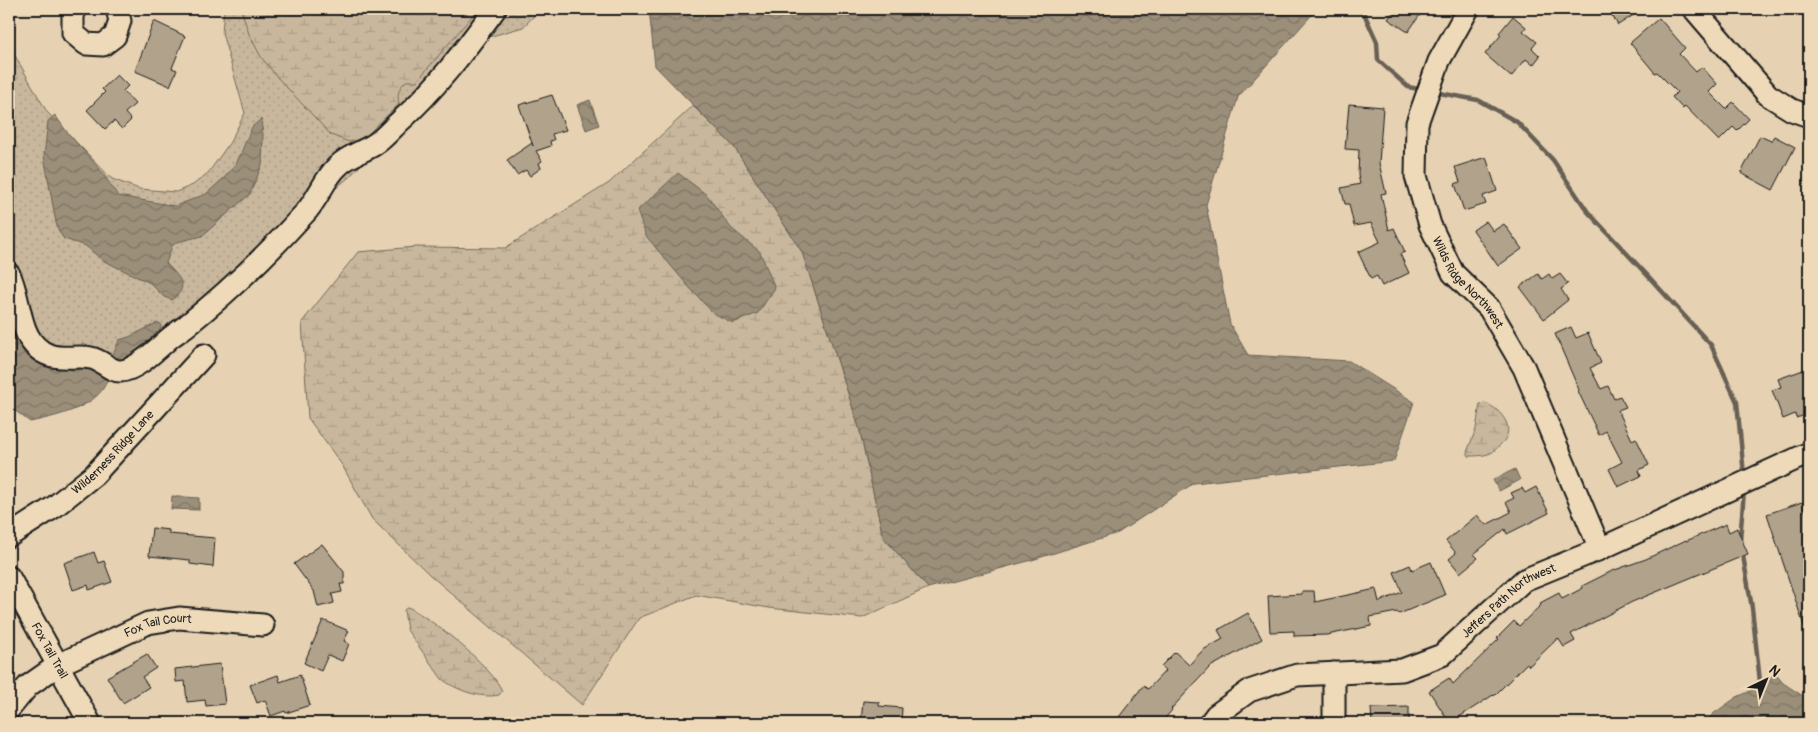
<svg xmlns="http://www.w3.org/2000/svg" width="1818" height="732" font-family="Pangolin,sans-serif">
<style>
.grass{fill:url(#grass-dots);stroke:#726a5c}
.wetland{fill:url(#wetland-marsh);stroke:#726a5c}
.water{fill:url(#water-waves);stroke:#686154}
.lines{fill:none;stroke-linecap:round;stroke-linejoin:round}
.stream{stroke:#686154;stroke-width:4.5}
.building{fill:#b1a28b;stroke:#1c1c1c}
.minor-casing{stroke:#1c1c1c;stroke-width:25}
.minor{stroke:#eedab8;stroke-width:21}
.labels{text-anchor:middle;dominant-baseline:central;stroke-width:4;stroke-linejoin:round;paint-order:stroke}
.street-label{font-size:12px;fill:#1c1c1c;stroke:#eedab8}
</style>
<defs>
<pattern id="grass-dots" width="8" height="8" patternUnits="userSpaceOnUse" patternTransform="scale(1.25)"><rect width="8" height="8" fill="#c8b79c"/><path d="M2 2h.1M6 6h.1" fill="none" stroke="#ab9d86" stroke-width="1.8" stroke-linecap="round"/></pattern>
<pattern id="wetland-marsh" width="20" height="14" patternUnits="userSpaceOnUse" patternTransform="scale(1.25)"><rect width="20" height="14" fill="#c8b79c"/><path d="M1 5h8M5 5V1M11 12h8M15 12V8" fill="none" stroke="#ab9d86"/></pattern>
<pattern id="water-waves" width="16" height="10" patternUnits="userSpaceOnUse" patternTransform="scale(1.25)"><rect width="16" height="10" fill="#9b8f7a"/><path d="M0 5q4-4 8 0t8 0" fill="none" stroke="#7e7463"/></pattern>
</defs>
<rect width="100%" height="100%" fill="#e6d2b2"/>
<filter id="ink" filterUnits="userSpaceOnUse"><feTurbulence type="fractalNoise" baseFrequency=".02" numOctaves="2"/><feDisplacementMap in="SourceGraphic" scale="10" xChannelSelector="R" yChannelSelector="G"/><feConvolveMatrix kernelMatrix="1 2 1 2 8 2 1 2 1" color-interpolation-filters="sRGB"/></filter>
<g filter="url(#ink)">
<!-- grass -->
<polygon class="grass" points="224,9 541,9 523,27 485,38 374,152 348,178 324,198 178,344 94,363 66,366 9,306 9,45 47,112 112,179 139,189 176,192 193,185 209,172 230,142 245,113 222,33"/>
<!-- wetland -->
<g class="wetland">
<path d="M 241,9 L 478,9 L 417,81 L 406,81 C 398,89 397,94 399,104 L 365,137 L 349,142 L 331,135 L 278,78 L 261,57 L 249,34 Z"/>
<polygon points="693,106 734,147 802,252 859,427 883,537 928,588 862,618 769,608 696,595 639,618 582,705 430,575 372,519 342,465 308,418 302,322 358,252 415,247 505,248 609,183"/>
<path d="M 1485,403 C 1502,410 1517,429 1501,444 C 1497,448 1493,453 1488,454 C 1482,456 1475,456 1469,456 L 1467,452 L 1476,429 L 1480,404 Z"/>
<path d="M 408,607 C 432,619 492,666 502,691 L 499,695 C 481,699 456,690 442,679 L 407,630 L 404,610 Z"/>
</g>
<!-- water -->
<g class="water">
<polygon points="649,9 1317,9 1238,97 1206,205 1230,324 1248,355 1349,361 1414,402 1394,461 1194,483 1118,533 1032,560 928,588 883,537 859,427 802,252 734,147 655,66"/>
<polygon points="590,100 599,125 586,130 577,105"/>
<path d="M 55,115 L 67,132 L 99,168 L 118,196 L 175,206 L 206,194 L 225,177 L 237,162 L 252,127 L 261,119 L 263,135 L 262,165 L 250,194 L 202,236 L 177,242 L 172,246 L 166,263 C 177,276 192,285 172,300 L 164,297 L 150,283 L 102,260 L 86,246 L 64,239 L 59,232 L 56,223 L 44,156 L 48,121 Z"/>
<polygon points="678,173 707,195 731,228 760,252 775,288 758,313 733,323 713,313 688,286 646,236 637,211"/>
<path d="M 9,320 L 24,353 L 50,368 L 95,366 L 108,376 C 107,379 106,384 104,387 C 91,409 53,417 30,422 L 9,406 Z"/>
<path d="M 157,323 L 161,324 C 163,340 127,359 115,367 L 110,363 L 119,340 L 129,337 Z"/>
<polygon points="1515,469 1520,480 1499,491 1493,480"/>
<polygon points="172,496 199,498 199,510 171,509"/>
<polygon points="1774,672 1783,683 1809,700 1809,723 1705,723 1713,714 1737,697 1766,684"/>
</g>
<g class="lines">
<!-- stream -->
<g class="stream">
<polyline points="1362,9 1377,42 1378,60 1408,87 1424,90"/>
<polyline points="1434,92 1478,100 1517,122 1553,160 1588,212 1648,276 1711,345 1737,402 1744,475"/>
<polyline points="1740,540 1744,491"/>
<polyline points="1742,550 1752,608 1761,691"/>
</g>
</g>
<!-- building -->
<g class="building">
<polygon points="1395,9 1424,9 1408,32 1388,19"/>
<polygon points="1608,9 1643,9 1618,25"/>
<polygon points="1513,16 1526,27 1523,31 1537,42 1532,48 1540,56 1533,65 1526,59 1511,77 1485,54 1501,35 1499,33"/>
<polygon points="1659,18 1685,48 1679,54 1696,72 1702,67 1717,84 1709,92 1726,109 1733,102 1749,119 1737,131 1733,127 1719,141 1685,106 1683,109 1672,97 1677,92 1657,72 1655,73 1630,43"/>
<polygon points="154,21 185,36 172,68 177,70 170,86 135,71"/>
<polygon points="117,75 128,86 123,91 135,104 125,113 131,120 122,129 114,121 105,129 87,110 105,92 102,89"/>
<polygon points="552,95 566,130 552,134 554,140 550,141 551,146 536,151 542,161 539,163 541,168 530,176 526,170 517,175 507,160 532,143 533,146 519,105"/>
<polygon points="1349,104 1383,107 1379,163 1386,193 1381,194 1389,230 1394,228 1405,252 1400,254 1409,273 1382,286 1377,276 1371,279 1358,252 1380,242 1371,223 1354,226 1349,204 1345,204 1341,188 1360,184 1358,175 1359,150 1345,149"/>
<polygon points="1760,136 1771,141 1774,136 1795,147 1773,190 1741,173"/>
<polygon points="1486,157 1497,191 1483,196 1486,204 1464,211 1455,184 1460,182 1455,167"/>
<polygon points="1486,221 1493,231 1504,224 1522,249 1498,266 1473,230"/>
<polygon points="1538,274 1542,279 1549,274 1552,279 1560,274 1568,284 1561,289 1568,300 1544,319 1520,287"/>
<polygon points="1571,327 1576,338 1588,333 1601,363 1590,368 1601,389 1608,386 1614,399 1620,396 1626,407 1618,410 1632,440 1636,438 1649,465 1639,470 1641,476 1618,487 1609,469 1622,462 1606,431 1599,435 1578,391 1579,390 1555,334"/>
<polygon points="1806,369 1809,378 1809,414 1796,418 1795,414 1783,419 1772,390 1781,387 1778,379"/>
<polygon points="1536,487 1549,513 1507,534 1505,529 1474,554 1478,558 1460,573 1449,559 1456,553 1446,541 1477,515 1486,525 1511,512 1506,502 1514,498 1511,493 1522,488 1525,493"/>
<polygon points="1802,502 1809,522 1809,635 1807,635 1767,514"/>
<polygon points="1726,524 1729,532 1737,528 1748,554 1632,602 1590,624 1571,634 1575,641 1564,647 1558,638 1529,666 1527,663 1494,696 1493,695 1450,723 1429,691 1449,678 1453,684 1499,639 1497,638 1514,621 1519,626 1541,605 1540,603 1559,593 1562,599 1583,588 1582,586 1612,571 1646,559 1686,540 1686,541"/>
<polygon points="152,528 169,530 169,534 215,538 213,567 190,564 190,560 149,556"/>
<polygon points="322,544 344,572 344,584 340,584 342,592 332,594 334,603 318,607 314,591 294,564"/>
<polygon points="94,552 98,563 104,561 112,582 89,590 88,585 73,590 64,563"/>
<polygon points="1431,562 1445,595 1399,614 1397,612 1370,617 1371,626 1327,635 1294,636 1294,631 1270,632 1268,596 1302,594 1302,591 1314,591 1315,602 1376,589 1379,602 1402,592 1394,572 1410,565 1412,570"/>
<polygon points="1248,613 1262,639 1210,667 1171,709 1172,710 1161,723 1126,723 1119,717 1143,686 1148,689 1166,670 1161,666 1175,652 1189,665 1203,650 1223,639 1218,630"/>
<polygon points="323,620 349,631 344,641 349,644 342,661 328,655 321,671 304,663"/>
<polygon points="147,654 156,668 142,677 149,687 123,703 107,677"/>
<polygon points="220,664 225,704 206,706 205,700 187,702 185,681 176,682 175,669"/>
<polygon points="278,675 280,682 300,675 310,705 286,713 285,711 271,716 265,700 257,703 250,685"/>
<polygon points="863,701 879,702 879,706 902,708 901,723 861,723"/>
<polygon points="1409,707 1409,723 1372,723 1371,708"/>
</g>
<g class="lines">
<!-- minor casing -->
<g class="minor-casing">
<g id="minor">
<polyline points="76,9 73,15 73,33 86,44 103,45 115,36 120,21 117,9"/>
<path id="s1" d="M 1468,9 L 1439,61 L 1417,123 L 1416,176 L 1430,225 L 1453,273 L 1489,308 L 1524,368 L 1600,549"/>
<polyline points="1694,9 1768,95 1792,110 1809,116"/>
<path d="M 9,274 C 22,300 17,343 49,355 C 63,360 78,355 91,358 C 102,360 111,372 121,371 C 137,370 159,347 171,337 C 176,333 181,330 186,326 C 228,292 268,254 304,214 C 318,200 324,178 339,165 C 349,155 363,152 375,144 C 383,139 390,131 397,124 C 435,90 465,50 495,9"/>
<path id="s2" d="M 9,536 L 54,507 L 94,475 L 204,355"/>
<path id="s3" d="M 9,577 L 90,723"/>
<path id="s4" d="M 9,709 L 28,686 L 58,665 L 148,623 L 179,618 L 263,625"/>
<path id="s5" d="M 1210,723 L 1216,715 L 1249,691 L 1297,675 L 1402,670 L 1442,655 L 1524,580 L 1600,549 L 1809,453"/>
<polyline points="1334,723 1334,673"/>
</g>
</g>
<!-- minor -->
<use href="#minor" class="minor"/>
</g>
</g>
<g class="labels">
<!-- street labels -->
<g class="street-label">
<text stroke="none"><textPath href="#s1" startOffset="299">Wilds Ridge Northwest</textPath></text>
<text stroke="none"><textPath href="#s2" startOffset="134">Wilderness Ridge Lane</textPath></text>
<text stroke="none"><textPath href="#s5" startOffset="336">Jeffers Path Northwest</textPath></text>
<text stroke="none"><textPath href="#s4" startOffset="175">Fox Tail Court</textPath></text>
<text stroke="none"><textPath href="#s3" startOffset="84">Fox Tail Trail</textPath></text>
</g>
</g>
<!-- margin -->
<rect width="1818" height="732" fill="none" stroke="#eedab8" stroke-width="30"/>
<rect x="15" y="15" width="1788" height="702" fill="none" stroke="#1c1c1c" stroke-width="2" filter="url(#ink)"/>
<!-- north arrow -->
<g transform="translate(1766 680) rotate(43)" stroke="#eedab8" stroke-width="4" paint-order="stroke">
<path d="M0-4L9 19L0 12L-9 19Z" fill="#1c1c1c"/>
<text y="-8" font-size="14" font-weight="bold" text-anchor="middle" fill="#1c1c1c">N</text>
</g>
</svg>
